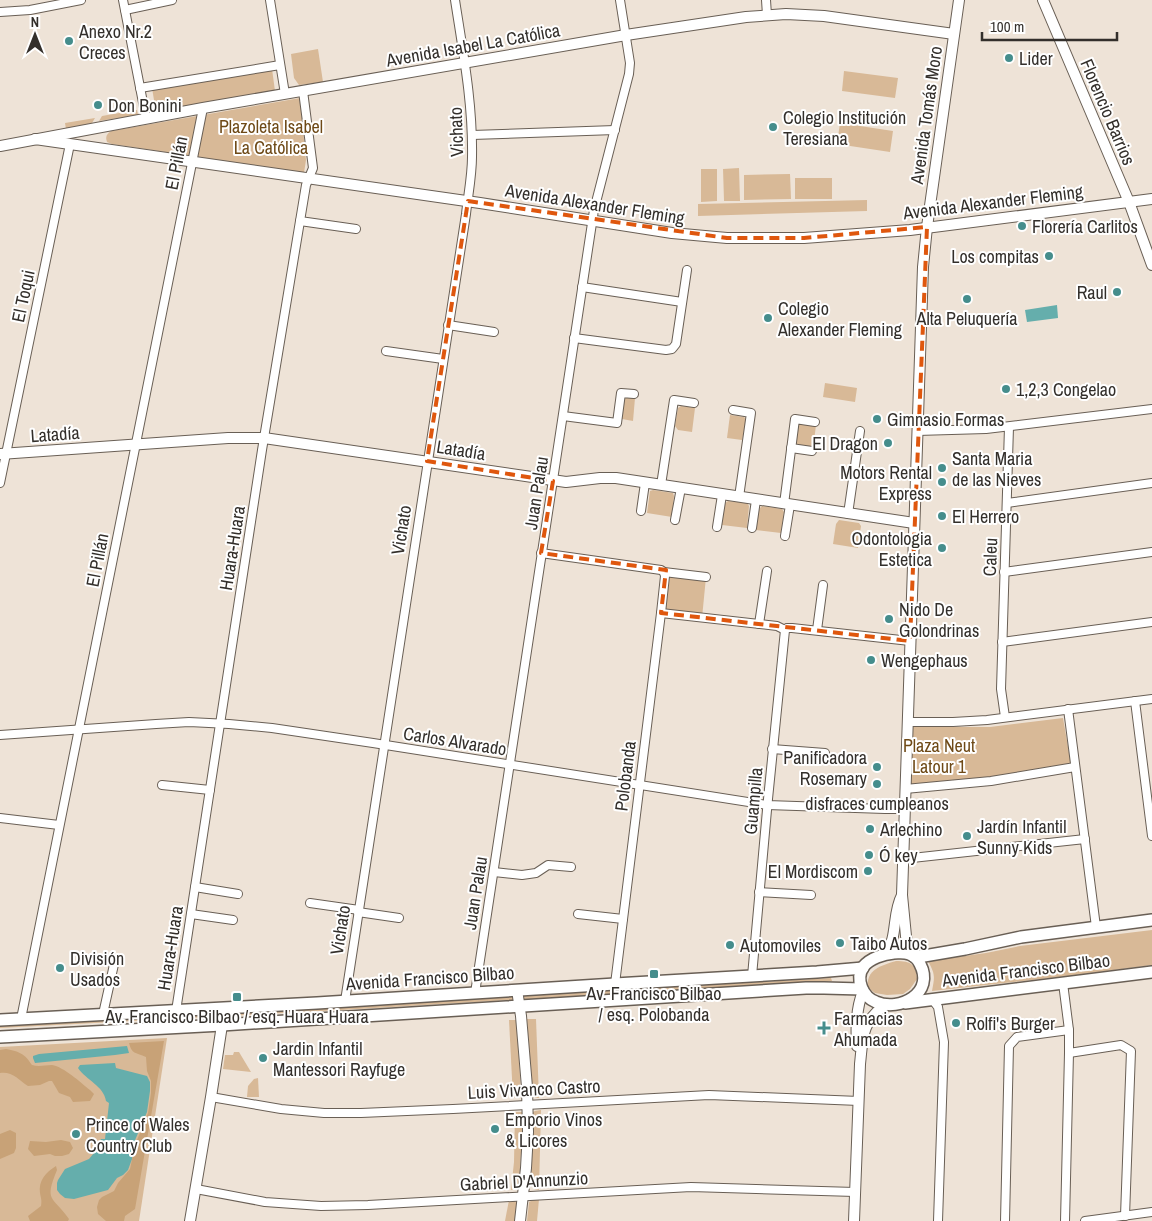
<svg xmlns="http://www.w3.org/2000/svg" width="1152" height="1221" font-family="'Archivo Narrow',sans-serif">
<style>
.green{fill:#d8b997}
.forest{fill:#c8a277}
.water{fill:#65aeac}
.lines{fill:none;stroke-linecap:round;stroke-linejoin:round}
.street-casing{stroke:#695f55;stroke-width:10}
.secondary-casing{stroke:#695f55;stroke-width:12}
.primary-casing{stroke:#695f55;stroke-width:14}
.street{stroke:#fff;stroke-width:8}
.secondary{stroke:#fff;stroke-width:10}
.primary{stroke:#fff;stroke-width:11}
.marked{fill:none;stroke:#df570e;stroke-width:4;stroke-dasharray:10 6;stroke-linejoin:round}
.poi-dot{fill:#458d8c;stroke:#fff;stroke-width:2}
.labels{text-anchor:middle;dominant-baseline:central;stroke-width:4;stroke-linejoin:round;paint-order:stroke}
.poi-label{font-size:18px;fill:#332f2b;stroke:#fff;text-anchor:start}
.street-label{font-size:18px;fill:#332f2b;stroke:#fff}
.park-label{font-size:18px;fill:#6e4916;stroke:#fff}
</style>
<rect width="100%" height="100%" fill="#eee3d7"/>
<!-- green -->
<g class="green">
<polygon points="318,49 323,82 299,85 294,78 291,54"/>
<polygon points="272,69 275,91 156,112 152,88"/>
<polygon points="844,71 898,78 895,98 842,91"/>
<path d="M 300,98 L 306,160 L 304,173 L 112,144 L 107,142 C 105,136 107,134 111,131 Z"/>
<polygon points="137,110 138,115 99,121 102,116"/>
<polygon points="95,118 92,123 66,129 65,123"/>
<polygon points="840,123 893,131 890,152 837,144"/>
<polygon points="739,168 740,201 724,201 723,169"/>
<polygon points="701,169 717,169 717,201 701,202"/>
<polygon points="790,174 791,199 744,200 744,175"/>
<rect x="795" y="178" width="37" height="21"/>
<polygon points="867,200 867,211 698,216 698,204"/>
<polygon points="825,383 857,388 855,402 823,397"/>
<polygon points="627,397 635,398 633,421 622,419 621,417 624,400"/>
<polygon points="681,406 695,408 692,432 678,430 675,426 678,408"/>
<polygon points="730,415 744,417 746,420 742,440 727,438"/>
<polygon points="801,423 816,425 813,449 798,447 795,443 798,425"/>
<polygon points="653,490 673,493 674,496 672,517 647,513 650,491"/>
<polygon points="728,501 747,503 749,506 747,528 722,525 724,504"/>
<polygon points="762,506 782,509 784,512 781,533 756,530 759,509"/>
<polygon points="839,520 859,523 861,526 858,548 833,544 836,524"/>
<polygon points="664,572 706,577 702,618 661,613"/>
<polygon points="1063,718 1071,764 990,780 910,786 912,727 990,727"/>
<path d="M 1152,930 L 1152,965 L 1069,976 L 932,991 C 935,976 935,974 928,961 L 986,953 L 1020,946 Z"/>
<path d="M 896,961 C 911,961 916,964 917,979 L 910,989 L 903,994 L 887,995 L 875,993 L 868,988 C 865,970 882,965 896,961 Z"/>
<polygon points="831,978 832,981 341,1010 0,1028 0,1025"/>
<polygon points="527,1019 536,1019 539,1098 535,1098 532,1093"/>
<polygon points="509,1020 517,1020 521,1094 519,1097 513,1098"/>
<polygon points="167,1038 139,1221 0,1221 0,1047"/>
<polygon points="234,1052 239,1052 251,1072 223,1069 225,1055 233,1055"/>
<polygon points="258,1078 259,1097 247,1097 248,1086 254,1079"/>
<polygon points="541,1110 539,1190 534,1189 531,1185 533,1112 535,1111"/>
<polygon points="515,1112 522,1112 523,1119 519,1186 517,1189 511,1190 514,1162"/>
<polygon points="539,1199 537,1221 527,1221 529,1202 533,1200"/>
<polygon points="509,1200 515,1201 518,1205 517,1221 505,1221"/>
</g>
<!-- forest -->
<g class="forest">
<path d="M 164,1041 L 135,1209 L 125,1216 L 124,1221 L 106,1221 L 98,1214 L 97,1207 L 99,1200 L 102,1197 L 114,1191 L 118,1183 L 130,1169 L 135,1145 L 148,1113 L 151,1093 L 151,1081 L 147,1071 L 146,1057 C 136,1052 132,1055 129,1043 Z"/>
<path d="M 6,1049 C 20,1052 24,1053 32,1065 C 39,1067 45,1065 52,1065 C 64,1067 80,1082 90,1090 L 94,1094 L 90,1101 L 73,1102 L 70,1097 L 59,1093 L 52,1081 L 49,1081 L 40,1085 L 28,1086 C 19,1080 12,1071 0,1073 L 0,1050 Z"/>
<polygon points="10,1130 16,1133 16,1148 14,1153 0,1159 0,1134"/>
<polygon points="61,1140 70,1142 73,1148 69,1154 62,1156 55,1156 50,1154 34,1156 28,1149 30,1141 46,1142"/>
<path d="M 56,1166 L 57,1170 C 44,1202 52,1195 69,1219 L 68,1221 L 30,1221 L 28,1216 L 41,1206 C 42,1200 41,1199 40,1193 C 38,1181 46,1172 56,1166 Z"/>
</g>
<!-- water -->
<g class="water">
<polygon points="1057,305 1058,318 1027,322 1025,310"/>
<polygon points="127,1046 129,1053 115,1055 35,1063 33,1058 33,1056 39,1054"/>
<path d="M 115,1063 L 116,1068 L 147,1076 L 150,1082 L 150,1091 L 147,1112 L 133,1145 L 132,1159 L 128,1170 L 123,1175 L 117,1178 L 108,1190 L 74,1199 L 65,1198 L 60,1194 L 57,1190 L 57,1183 L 58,1180 L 65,1169 L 89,1159 L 94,1153 L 101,1139 L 105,1139 L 109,1103 L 106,1101 C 104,1086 86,1080 78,1068 L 80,1065 Z"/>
</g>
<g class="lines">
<!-- street casing -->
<g class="street-casing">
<g id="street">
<polyline points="123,0 146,118"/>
<polyline points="270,0 285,94"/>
<polyline points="766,0 767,15"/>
<polyline points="125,10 172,0"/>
<polyline points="0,12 30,10 81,0"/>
<polyline points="140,88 280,65"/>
<polyline points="472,135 615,130"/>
<polyline points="300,221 356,229"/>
<polyline points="582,287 682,302"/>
<polyline points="448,325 494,332"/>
<polyline points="574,338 666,350 672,349 676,344 687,270"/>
<polyline points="386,351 443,359"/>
<polyline points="733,410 751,413 739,497"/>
<polyline points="563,416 617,423 621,393 634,394"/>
<polyline points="917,431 986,429 1152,409"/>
<polyline points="791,448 812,451"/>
<polyline points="0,483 70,144"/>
<polyline points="661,485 674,400 694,403"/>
<polyline points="1007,503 1152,483"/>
<polyline points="784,504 795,419 815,422"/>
<polyline points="641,511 645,483"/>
<polyline points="848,514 860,431"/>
<polyline points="675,520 681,488"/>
<polyline points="717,527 722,495"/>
<polyline points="752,528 756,500"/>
<polyline points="785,536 790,505"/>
<polyline points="541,553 661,570 664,572 706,577"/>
<polyline points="1004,572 1152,552"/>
<polyline points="661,613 777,626 785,630 787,628 792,628 910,641"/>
<polyline points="759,624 767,571"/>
<polyline points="817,630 823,585"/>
<polyline points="1002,642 1152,622"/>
<polyline points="1135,701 1152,836"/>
<polyline points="1068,709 1096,927"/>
<polyline points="1005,717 1001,689 1009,427"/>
<polyline points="908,722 953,722 987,720 1152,699"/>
<polyline points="0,735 156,724 189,722 229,724 272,728 373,743 767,805 885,809 905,809"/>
<polyline points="772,749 825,753"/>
<polyline points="162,785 210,790"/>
<polyline points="905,789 991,781 1075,767"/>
<polyline points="0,818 59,825"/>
<polyline points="903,859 1085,839"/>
<polyline points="494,872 522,875 536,873 548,865 571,867"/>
<polyline points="195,887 238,894"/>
<polyline points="759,892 811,895"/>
<polyline points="310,903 359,910"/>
<polyline points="358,912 399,918"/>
<polyline points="191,914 233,920"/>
<polyline points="578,914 623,919"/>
<polyline points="752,976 768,799 785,630"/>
<polyline points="1063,983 1069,1030 1069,1053 1065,1221"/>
<polyline points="615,984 661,613 665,576 664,572"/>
<polyline points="475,993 594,210 629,74 630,63 620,0"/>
<polyline points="932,999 938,1007 944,1042 938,1221"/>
<path d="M 345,1001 L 466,214 C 468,195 472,176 472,157 C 473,104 463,52 455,0"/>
<polyline points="176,1011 262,450 305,191 306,185 313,168 303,91"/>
<polyline points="103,1014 115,960"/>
<polyline points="21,1019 203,108"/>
<polyline points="1069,1053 1121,1045 1131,1051 1125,1216"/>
<polyline points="211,1097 281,1109 324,1113 361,1113 453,1109 709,1095 859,1101"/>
<polyline points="196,1189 265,1202 321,1206 368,1205 691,1187 855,1192"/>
<polyline points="1005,1221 1009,1046 1017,1037 1069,1030"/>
<polyline points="1085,1221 1152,1212"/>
</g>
</g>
<!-- secondary casing -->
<g class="secondary-casing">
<g id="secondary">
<polyline points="1043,0 1129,202 1152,265"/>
<polyline points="35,139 480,203 672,233 727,238 804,238 910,230 1152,199"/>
<polyline points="0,146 203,108 626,35 746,17 786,14 824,16 954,34"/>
<polyline points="0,454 228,438 264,438 566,482 600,478 616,478 914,523"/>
<path d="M 886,954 C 898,936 892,914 902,895"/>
<polyline points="909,954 906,936 902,895 923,267 927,227 959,0"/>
<polyline points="517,990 521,1016 527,1087 528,1132 526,1168 520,1221"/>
<path d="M 857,1046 C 856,1027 856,1009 863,991"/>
<polyline points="190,1221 211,1097 222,1025"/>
<path d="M 854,1221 L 860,1064 C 863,1037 861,1023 885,1005"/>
</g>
</g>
<!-- primary casing -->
<g class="primary-casing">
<g id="primary">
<path d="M 894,953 C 899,953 904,952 909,954 C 914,955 918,960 920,964 C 935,993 900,1012 876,1002 C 863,997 855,980 863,967 C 870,958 884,954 894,953 Z"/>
<polyline points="913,956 924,956 965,949 1021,937 1152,920"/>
<polyline points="905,1003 1152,972"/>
<polyline points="0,1020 317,1003 615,984 817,972 863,968"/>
<polyline points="0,1037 222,1025 806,988 824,988 862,989"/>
</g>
</g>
<!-- street -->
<use href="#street" class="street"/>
<!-- secondary -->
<use href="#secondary" class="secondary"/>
<!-- primary -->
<use href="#primary" class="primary"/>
</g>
<!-- marked area -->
<path class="marked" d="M 468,201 L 727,238 L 804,238 L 927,227 L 910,641 L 661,613 L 666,570 L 541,553 L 553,481 L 427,461 Z"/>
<!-- markers -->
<g class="poi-dot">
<circle cx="69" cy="41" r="5"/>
<circle cx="1009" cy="58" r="5"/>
<circle cx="98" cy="105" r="5"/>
<circle cx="773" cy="127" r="5"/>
<circle cx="1022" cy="226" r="5"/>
<circle cx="1049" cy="256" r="5"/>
<circle cx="1117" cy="292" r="5"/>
<circle cx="967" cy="299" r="5"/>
<circle cx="768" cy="318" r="5"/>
<circle cx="1006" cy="389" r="5"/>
<circle cx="877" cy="419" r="5"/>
<circle cx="888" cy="443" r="5"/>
<circle cx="942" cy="468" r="5"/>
<circle cx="942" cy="482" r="5"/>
<circle cx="942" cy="516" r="5"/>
<circle cx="942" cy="548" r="5"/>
<circle cx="889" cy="619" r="5"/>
<circle cx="871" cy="660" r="5"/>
<circle cx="877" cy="767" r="5"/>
<circle cx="877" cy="784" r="5"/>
<circle cx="870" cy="829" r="5"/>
<circle cx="967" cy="836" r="5"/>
<circle cx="869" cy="855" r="5"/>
<circle cx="868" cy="871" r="5"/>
<circle cx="840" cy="943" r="5"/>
<circle cx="730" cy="945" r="5"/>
<circle cx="60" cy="968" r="5"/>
<rect x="649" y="969" width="10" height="10" rx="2.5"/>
<rect x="232" y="992" width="10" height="10" rx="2.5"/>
<circle cx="956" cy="1023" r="5"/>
<path d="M821.5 1020.5h5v5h5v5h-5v5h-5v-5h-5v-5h5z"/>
<circle cx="263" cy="1058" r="5"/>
<circle cx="495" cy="1129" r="5"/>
<circle cx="76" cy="1134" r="5"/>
</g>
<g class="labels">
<!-- poi labels -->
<g class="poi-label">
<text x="79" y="31">Anexo Nr.2<tspan x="79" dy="21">Creces</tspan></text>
<text x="1019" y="58">Lider</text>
<text x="108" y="105">Don Bonini</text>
<text x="783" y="117">Colegio Institución<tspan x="783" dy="21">Teresiana</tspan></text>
<text x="1032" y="226">Florería Carlitos</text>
<text x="1039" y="256" text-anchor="end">Los compitas</text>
<text x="1107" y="292" text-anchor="end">Raul</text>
<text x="778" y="308">Colegio<tspan x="778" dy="21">Alexander Fleming</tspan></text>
<text x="967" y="318" text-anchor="middle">Alta Peluquería</text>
<text x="1016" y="389">1,2,3 Congelao</text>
<text x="887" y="419">Gimnasio Formas</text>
<text x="878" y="443" text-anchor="end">El Dragon</text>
<text x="952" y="458">Santa Maria<tspan x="952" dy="21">de las Nieves</tspan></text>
<text x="932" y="472" text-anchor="end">Motors Rental<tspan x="932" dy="21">Express</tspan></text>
<text x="952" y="516">El Herrero</text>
<text x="932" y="538" text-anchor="end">Odontologia<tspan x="932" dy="21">Estetica</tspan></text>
<text x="899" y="609">Nido De<tspan x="899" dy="21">Golondrinas</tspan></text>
<text x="881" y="660">Wengephaus</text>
<text x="867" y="757" text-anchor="end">Panificadora<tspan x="867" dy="21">Rosemary</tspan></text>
<text x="877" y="803" text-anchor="middle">disfraces cumpleanos</text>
<text x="977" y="826">Jardín Infantil<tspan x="977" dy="21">Sunny Kids</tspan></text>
<text x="880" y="829">Arlechino</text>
<text x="879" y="855">Ó key</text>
<text x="858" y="871" text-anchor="end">El Mordiscom</text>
<text x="850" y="943">Taibo Autos</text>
<text x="740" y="945">Automoviles</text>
<text x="70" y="958">División<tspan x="70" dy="21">Usados</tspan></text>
<text x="654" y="993" text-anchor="middle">Av. Francisco Bilbao<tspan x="654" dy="21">/ esq. Polobanda</tspan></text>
<text x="237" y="1016" text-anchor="middle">Av. Francisco Bilbao / esq. Huara Huara</text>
<text x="834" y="1018">Farmacias<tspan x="834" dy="21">Ahumada</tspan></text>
<text x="966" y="1023">Rolfi's Burger</text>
<text x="273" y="1048">Jardin Infantil<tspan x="273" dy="21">Mantessori Rayfuge</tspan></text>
<text x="505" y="1119">Emporio Vinos<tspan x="505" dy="21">&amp; Licores</tspan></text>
<text x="86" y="1124">Prince of Wales<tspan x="86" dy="21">Country Club</tspan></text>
</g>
<!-- street labels -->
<g class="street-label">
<text transform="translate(473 45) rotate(-10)">Avenida Isabel La Católica</text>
<text transform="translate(1108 112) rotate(67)">Florencio Barrios</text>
<text transform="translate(926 115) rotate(-82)">Avenida Tomás Moro</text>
<text transform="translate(456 132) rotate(-92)">Vichato</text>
<text transform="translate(176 163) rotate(-79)">El Pillán</text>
<text transform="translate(993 202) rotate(-7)">Avenida Alexander Fleming</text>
<text transform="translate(595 204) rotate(9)">Avenida Alexander Fleming</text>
<text transform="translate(23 296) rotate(-78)">El Toqui</text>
<text transform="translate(55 434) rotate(-4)">Latadía</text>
<text transform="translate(461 450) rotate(9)">Latadía</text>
<text transform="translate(536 493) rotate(-81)">Juan Palau</text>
<text transform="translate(401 530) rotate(-81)">Vichato</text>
<text transform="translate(232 548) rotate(-81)">Huara-Huara</text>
<text transform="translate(990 557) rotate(-88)">Caleu</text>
<text transform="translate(97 560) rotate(-79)">El Pillán</text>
<text transform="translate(455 741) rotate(9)">Carlos Alvarado</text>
<text transform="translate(625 776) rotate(-83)">Polobanda</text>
<text transform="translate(753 801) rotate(-85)">Guampilla</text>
<text transform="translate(475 893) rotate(-81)">Juan Palau</text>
<text transform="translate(340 930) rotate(-81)">Vichato</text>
<text transform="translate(170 948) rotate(-81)">Huara-Huara</text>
<text transform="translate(1026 970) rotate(-7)">Avenida Francisco Bilbao</text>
<text transform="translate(430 978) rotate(-4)">Avenida Francisco Bilbao</text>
<text transform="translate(534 1089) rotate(-3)">Luis Vivanco Castro</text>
<text transform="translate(524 1181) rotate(-3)">Gabriel D'Annunzio</text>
</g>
<!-- park labels -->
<g class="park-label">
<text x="271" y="126">Plazoleta Isabel<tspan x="271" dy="21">La Católica</tspan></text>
<text x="939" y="745">Plaza Neut<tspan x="939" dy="21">Latour 1</tspan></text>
</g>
</g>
<!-- north arrow -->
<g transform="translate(35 35)" stroke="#ffffff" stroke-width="4" paint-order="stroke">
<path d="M0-4L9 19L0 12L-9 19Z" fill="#332f2b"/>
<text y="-8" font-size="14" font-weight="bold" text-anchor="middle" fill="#332f2b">N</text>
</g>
<!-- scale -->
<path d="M982 32v8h135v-8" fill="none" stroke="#332f2b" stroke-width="2.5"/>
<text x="990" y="32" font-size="15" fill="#332f2b" stroke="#ffffff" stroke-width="4" paint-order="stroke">100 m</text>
</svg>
